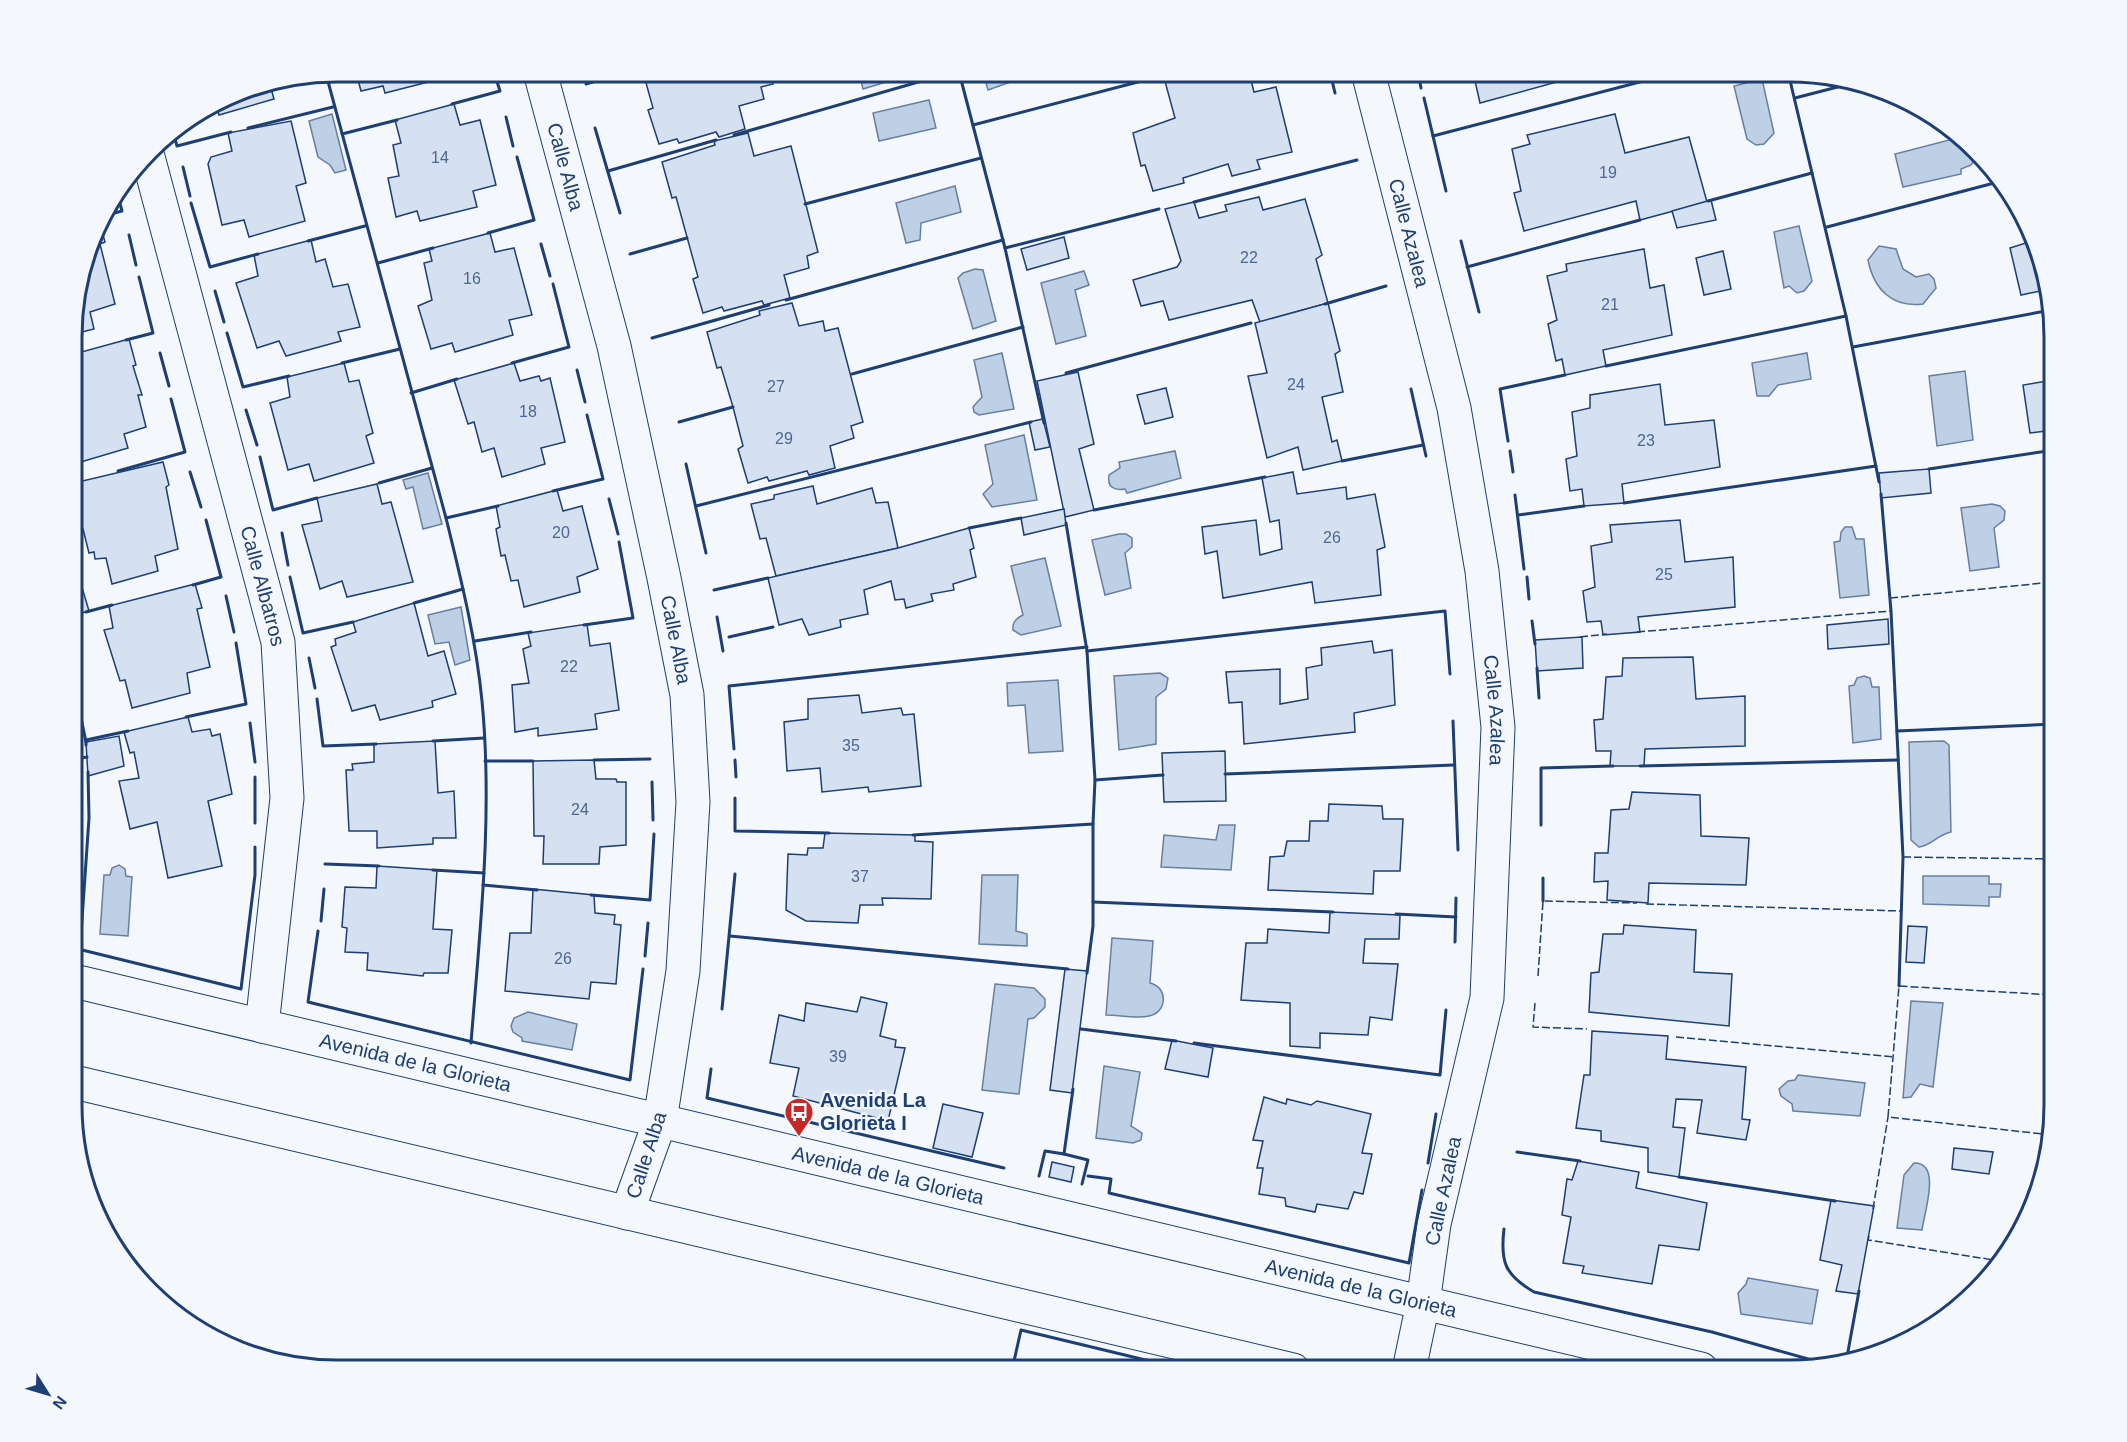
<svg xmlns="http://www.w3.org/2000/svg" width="2127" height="1442" font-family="Helvetica,sans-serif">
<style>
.water{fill:#bed0e5;stroke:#687fa3;stroke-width:1.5}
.building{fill:#d5e0f0;stroke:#1d3f73;stroke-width:1.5}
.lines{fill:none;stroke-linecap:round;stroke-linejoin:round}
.minor-casing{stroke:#1d3f73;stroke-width:35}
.minor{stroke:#f4f7fb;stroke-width:33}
.fence{stroke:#1d3f73;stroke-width:1.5;stroke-dasharray:8 3;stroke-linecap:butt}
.wall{stroke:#1d3f73;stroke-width:3}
.labels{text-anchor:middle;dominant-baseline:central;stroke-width:4.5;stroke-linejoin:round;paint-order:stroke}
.number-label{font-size:16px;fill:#4b6792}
.street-label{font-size:20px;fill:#1d3f73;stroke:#f4f7fb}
.poi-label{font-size:20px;font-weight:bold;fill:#1d3f73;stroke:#f4f7fb;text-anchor:start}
.rim{fill:none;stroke:#1d3f73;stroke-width:3}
</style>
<rect width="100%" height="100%" fill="#f4f7fb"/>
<!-- water -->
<g class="water">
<polygon points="859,72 919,72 863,89"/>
<polygon points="983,72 1014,72 1016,80 988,90"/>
<polygon points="1762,79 1774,133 1764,144 1756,145 1747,139 1734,86"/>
<polygon points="929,100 936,128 879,141 873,113"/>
<polygon points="332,114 346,170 335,173 330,165 318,157 309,121"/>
<polygon points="1953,139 1956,143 1960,142 1976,158 1971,165 1961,169 1961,174 1903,187 1895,154"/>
<polygon points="955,186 961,212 921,223 920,240 906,243 896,203"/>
<polygon points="1799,226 1812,281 1804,291 1797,293 1789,286 1784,288 1774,232"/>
<path d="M 1879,246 L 1896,249 L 1903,269 L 1916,277 L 1929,274 L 1934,279 L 1936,288 L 1923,304 C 1893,308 1874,290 1868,260 Z"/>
<polygon points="975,269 983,270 996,321 973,329 958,278 963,273"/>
<polygon points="1084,271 1089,285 1075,290 1086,336 1056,344 1041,283"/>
<polygon points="1002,353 1014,409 979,415 974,412 973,407 982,397 974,360"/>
<polygon points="1807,353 1811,379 1778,385 1769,396 1757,396 1752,363"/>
<polygon points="1965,371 1973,440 1937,446 1929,376"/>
<polygon points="1024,435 1037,500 992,507 983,494 993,484 985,445"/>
<path d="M 1175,451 L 1181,478 L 1127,493 L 1125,489 C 1114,491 1107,487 1109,475 L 1120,468 L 1119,462 Z"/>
<polygon points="428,473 442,524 423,529 413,487 406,489 403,480"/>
<polygon points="1992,504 2000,506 2005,511 2004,520 1994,528 1999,567 1970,571 1961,508"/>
<polygon points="1845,527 1852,527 1856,539 1864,539 1869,595 1840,598 1834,542 1840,541 1841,532"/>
<polygon points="1119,534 1126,534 1132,538 1132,547 1125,553 1131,588 1105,595 1092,540"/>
<path d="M 1045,558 L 1061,626 L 1021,635 L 1013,630 C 1012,622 1016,618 1023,615 L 1011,566 Z"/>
<polygon points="461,607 470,660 455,665 449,642 435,644 428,615"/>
<polygon points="1160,673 1168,678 1166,689 1156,697 1156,744 1119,750 1114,676"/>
<polygon points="1864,676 1870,678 1872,687 1879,687 1881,739 1853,743 1849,686 1854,685 1857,678"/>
<polygon points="1058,680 1063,751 1029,753 1025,705 1008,706 1007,683"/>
<path d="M 1944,741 L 1949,745 L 1951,832 C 1937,835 1932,845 1919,847 L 1911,840 L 1909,742 Z"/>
<polygon points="1219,825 1235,825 1231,870 1161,867 1164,835 1216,840"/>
<polygon points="119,865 125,869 126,876 132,877 128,936 100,934 104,875 110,875 112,868"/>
<polygon points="982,875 1018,875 1016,931 1027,934 1027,946 979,944"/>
<polygon points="1923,876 1989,876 1989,884 2001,884 2000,897 1989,897 1989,906 1923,904"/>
<path d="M 1112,938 L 1153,941 L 1150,983 C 1168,987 1168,1012 1149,1016 C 1136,1019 1119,1015 1106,1015 Z"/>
<polygon points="995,984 1034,988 1045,999 1045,1007 1034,1018 1028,1019 1019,1094 982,1090"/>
<polygon points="1911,1001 1943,1003 1933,1087 1920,1084 1911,1097 1903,1098"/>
<polygon points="528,1012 577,1024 572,1050 522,1041 522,1038 513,1032 511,1026 514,1018"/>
<polygon points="1104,1066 1140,1072 1131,1126 1142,1133 1141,1140 1133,1143 1096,1138"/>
<polygon points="1798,1075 1865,1083 1860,1116 1793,1111 1792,1104 1781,1096 1779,1089 1788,1081 1795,1080"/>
<path d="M 1914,1163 C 1942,1162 1924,1213 1922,1230 L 1897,1228 L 1904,1175 Z"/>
<polygon points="1748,1278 1818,1290 1812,1324 1741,1314 1738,1293 1746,1284"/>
</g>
<!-- building -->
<g class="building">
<polygon points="356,72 442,72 444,78 385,93 383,86 361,91"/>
<polygon points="643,72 770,72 773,84 761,87 764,99 739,106 745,129 719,137 716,132 679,143 677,139 659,144 648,110 653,108"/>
<polygon points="1171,72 1207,72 1209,79 1249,72 1254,92 1276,87 1292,152 1257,160 1260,169 1232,176 1228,164 1183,178 1184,183 1153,191 1145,165 1141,166 1133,133 1175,118 1163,74"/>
<polygon points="1473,72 1562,72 1564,80 1480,103"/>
<polygon points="270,85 274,99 219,115 216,105 236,92"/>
<polygon points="454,104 460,125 480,120 496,185 473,191 477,207 420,221 417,211 396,217 388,178 399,176 393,145 401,143 395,120"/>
<polygon points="1615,114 1625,153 1689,137 1707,202 1640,220 1636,201 1524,231 1514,193 1521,191 1512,149 1530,144 1527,135"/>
<polygon points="291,121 306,183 296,186 305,221 249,237 244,220 222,225 208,164 211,157 232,151 228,133"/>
<polygon points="748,133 754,156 791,146 818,252 807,256 809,268 784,275 790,298 764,305 762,301 724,311 722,307 703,313 693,279 698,277 676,197 672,198 662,162 715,145 714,141"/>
<polygon points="1259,197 1263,210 1305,199 1322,255 1316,259 1328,303 1260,322 1252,300 1169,320 1163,301 1141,306 1133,280 1177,267 1181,261 1165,209 1194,202 1199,218 1227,211 1225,205"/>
<polygon points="1711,200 1716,220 1677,228 1672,211"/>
<polygon points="2020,206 2045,290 2021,295 2010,248 2026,243"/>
<polygon points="99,221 105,242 100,244 115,304 90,312 94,329 74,334 74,304"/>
<polygon points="490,233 495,252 514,248 532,315 509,320 513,335 455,352 452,343 431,349 418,306 432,300 424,263 432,261 429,249"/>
<polygon points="1064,237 1069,258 1027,270 1021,249"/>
<polygon points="311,240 316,262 325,259 333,287 348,284 360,327 338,332 341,341 286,356 279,341 257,348 236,283 258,276 254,255"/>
<polygon points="1644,249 1650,288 1664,285 1672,335 1603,350 1606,366 1565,375 1562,359 1556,361 1548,324 1557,320 1547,276 1567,271 1566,264"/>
<polygon points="1723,251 1731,289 1704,295 1696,258"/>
<polygon points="792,303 799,326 823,321 825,331 838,328 863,422 851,426 854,438 830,446 835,468 809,475 807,471 769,481 767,477 748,483 738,449 743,446 733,407 721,367 717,368 707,332 760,315 759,311"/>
<polygon points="1328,303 1340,351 1335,354 1343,392 1322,397 1332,442 1337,440 1342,461 1303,470 1298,447 1267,458 1248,376 1267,373 1255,323"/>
<polygon points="129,339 136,365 133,366 142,395 138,395 146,427 124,434 128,448 74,464 74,354"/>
<polygon points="344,363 349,382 359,380 373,433 366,436 374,463 314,481 309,464 288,470 270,403 290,397 287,377"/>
<polygon points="514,363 520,381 539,376 541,381 550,378 565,442 541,448 545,464 502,477 494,448 482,452 474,422 468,424 454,380"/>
<polygon points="1078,372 1094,444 1079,449 1094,510 1065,517 1037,381"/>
<polygon points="2054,380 2054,430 2030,433 2023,385"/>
<polygon points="1660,384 1665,425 1714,420 1720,467 1622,484 1624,503 1584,506 1582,489 1570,491 1566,459 1577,456 1572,412 1590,408 1590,395"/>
<polygon points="1166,388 1173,417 1145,424 1137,395"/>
<polygon points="1043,419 1050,447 1035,450 1029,422"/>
<polygon points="163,462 169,485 166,487 178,549 155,556 158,571 112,584 106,558 95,559 94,552 89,553 83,529 75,531 74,505 82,502 78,482"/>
<polygon points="1929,469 1931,493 1881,498 1879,473"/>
<polygon points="1293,472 1297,494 1346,487 1347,499 1375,494 1385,547 1377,550 1381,595 1315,603 1312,582 1223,598 1217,551 1205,554 1202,527 1256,520 1260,555 1282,549 1279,520 1270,522 1262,478"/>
<polygon points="377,484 382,504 391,502 413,582 347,597 342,581 320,589 302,525 322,521 317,498"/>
<polygon points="813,486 817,504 872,488 876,503 888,502 898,548 776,576 766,538 760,539 751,504 774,499 774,495"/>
<polygon points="557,490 563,511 582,506 598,569 577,577 580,592 524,607 518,580 511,581 505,555 501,556 496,529 500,527 496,506"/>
<polygon points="1064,509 1066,525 1024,535 1021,518"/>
<polygon points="1680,520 1685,562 1733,557 1735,607 1638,617 1640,632 1603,635 1601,621 1587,622 1583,591 1595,587 1591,546 1612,542 1610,525"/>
<polygon points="969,528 974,548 970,550 976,577 953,584 954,590 931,594 933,601 906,608 904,599 895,600 891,581 864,590 868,614 840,620 841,627 809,635 802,619 779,625 768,578 898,548"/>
<polygon points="81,584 89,611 74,615 74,586"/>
<polygon points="195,584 202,608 197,609 210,667 187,673 190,693 132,708 125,680 120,681 104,630 113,628 109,606"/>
<polygon points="414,603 428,656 444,651 456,694 432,701 433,707 380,720 375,705 352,711 331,647 336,645 335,639 356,632 353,622"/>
<polygon points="1888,619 1889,644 1828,649 1827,625"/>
<polygon points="587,624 590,646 610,643 619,710 595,714 597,729 538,736 538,728 515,732 512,685 529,683 523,649 531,646 528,633"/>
<polygon points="1582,637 1583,668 1537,671 1535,640"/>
<polygon points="1372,641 1374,653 1392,650 1395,705 1354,713 1355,732 1244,744 1242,702 1229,703 1226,672 1280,669 1280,704 1308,699 1306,668 1322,665 1321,648"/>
<polygon points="1693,657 1696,699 1745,696 1745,746 1645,749 1644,766 1610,766 1611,751 1596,751 1594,720 1603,719 1606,677 1622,676 1623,658"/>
<polygon points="859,695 862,713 901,708 903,715 914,714 921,786 869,792 868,787 822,792 820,768 787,771 784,722 808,719 808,699"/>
<polygon points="188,717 192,732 210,729 212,736 220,734 232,794 208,801 222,866 168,878 157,822 130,829 119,781 139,778 134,752 130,753 124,732"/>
<polygon points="119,736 124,766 88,776 86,742"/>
<polygon points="435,741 438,793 454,791 456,838 433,838 433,844 377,848 377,831 349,831 346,770 353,770 352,764 374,762 374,744"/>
<polygon points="1225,751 1226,801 1164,802 1162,753"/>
<polygon points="594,760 596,779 616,779 617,782 626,782 626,845 600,847 599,864 543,864 544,836 534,836 533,761"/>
<polygon points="1632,792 1700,795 1701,836 1749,838 1746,885 1649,883 1648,903 1607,900 1608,881 1594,882 1595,853 1608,853 1611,810 1629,809"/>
<polygon points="1329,804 1382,806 1383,819 1403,819 1400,871 1374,871 1373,894 1268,890 1270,857 1284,856 1287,841 1309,841 1310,821 1328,821"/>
<polygon points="825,833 915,835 915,841 933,842 931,899 882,898 883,905 860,905 858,923 806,921 786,910 788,854 807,855 808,848 823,848"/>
<polygon points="377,866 437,870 433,929 452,930 448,973 424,973 423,976 367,970 368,953 345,952 347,928 342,927 345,887 376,888"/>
<polygon points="533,889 594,895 595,913 615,915 614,924 621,925 616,984 591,982 589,999 505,991 510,933 531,933"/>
<polygon points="1330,912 1400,915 1399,939 1365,939 1363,963 1398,964 1392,1020 1370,1017 1368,1035 1320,1033 1320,1048 1290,1046 1290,1003 1241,1000 1246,943 1267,943 1268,929 1329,933"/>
<polygon points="1624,925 1696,930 1694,972 1732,974 1729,1026 1589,1012 1591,973 1599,972 1603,934 1623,934"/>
<polygon points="1908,926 1927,927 1924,963 1906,962"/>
<polygon points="1065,969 1087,971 1072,1093 1050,1090"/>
<polygon points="861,997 887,1003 880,1036 896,1040 895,1047 905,1048 888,1121 793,1096 799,1068 770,1063 779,1015 804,1021 806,1003 857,1012"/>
<polygon points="1592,1031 1668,1036 1666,1059 1746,1067 1742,1119 1750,1120 1746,1140 1697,1133 1702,1100 1676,1099 1673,1127 1685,1128 1679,1177 1648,1172 1648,1148 1601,1141 1601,1131 1576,1128 1584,1075 1590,1075"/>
<polygon points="1172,1040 1213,1048 1208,1077 1165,1069"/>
<polygon points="2054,1065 2054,1113 2047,1112"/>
<polygon points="1264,1097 1286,1104 1287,1099 1311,1105 1317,1101 1371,1114 1362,1153 1372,1154 1363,1194 1354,1192 1348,1209 1317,1204 1315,1212 1286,1206 1285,1198 1259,1194 1263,1168 1257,1168 1263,1141 1253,1140"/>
<polygon points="943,1104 983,1113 972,1157 933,1148"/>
<polygon points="1954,1148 1993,1152 1989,1174 1952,1169"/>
<polygon points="1578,1161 1639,1172 1636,1188 1707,1203 1699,1250 1659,1245 1652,1284 1582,1273 1584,1266 1563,1263 1571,1217 1562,1215 1567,1179 1572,1180"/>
<polygon points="1052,1162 1074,1167 1071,1182 1049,1177"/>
<polygon points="1831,1200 1874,1206 1858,1294 1836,1291 1842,1265 1820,1260"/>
</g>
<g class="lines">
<!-- minor casing -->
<g class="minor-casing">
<g id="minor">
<path id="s1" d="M 540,72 L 614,346 L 664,578 L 687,695 L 693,802 L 683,971 L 660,1121 L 627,1213"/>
<path id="s2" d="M 1368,72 L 1454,408 L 1482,571 L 1498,727 L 1487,998 L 1434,1224 L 1423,1303 L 1409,1370"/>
<path id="s3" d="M 148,157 L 278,642 L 287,798 L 262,1026"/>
<path id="s4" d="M 74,981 L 1701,1369"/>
<polyline points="74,1082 1293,1370"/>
</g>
</g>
<!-- minor -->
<use href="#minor" class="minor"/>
<!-- fence -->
<g class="fence">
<polyline points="1890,598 2054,582"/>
<polyline points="1637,632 1891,611"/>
<polyline points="1580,637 1607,634"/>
<polyline points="1903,857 2054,859"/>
<polyline points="1646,904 1901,911"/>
<polyline points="1538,976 1543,901 1637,903"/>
<polyline points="1535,1003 1533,1027 1587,1029"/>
<polyline points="1676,1037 1894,1057"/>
<polyline points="2052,1135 1888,1117 1899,986 2054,995"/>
<polyline points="1873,1209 1888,1117"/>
<polyline points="1869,1236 1868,1240 2000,1261"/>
</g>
<!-- wall -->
<g class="wall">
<polyline points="959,72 1005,248 1159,209"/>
<polyline points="1330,72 1335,93"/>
<polyline points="1418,72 1421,88"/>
<polyline points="1788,72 1846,316 1879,482"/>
<polyline points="326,74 446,518"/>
<polyline points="586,84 626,72"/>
<polyline points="1424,98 1446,191"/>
<polyline points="1795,98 1853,83"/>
<polyline points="452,104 500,91 494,72"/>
<polyline points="506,117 513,146"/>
<polyline points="973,125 1157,77"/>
<polyline points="248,128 333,107"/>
<polyline points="595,128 620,213"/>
<polyline points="173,132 177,146 231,132"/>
<polyline points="342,134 397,120"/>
<polyline points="734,135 953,72"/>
<polyline points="1433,136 1678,72"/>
<polyline points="183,167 190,196"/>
<polyline points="608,171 716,140"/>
<polyline points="1708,201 1812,173"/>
<polyline points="1194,202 1357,160"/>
<polyline points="191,203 210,267 258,254"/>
<polyline points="805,204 981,158"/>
<polyline points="103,216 122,211 118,196"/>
<polyline points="1827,227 1998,182"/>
<polyline points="488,233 534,220 517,157"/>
<polyline points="129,235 136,265"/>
<polyline points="308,241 365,226"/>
<polyline points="1461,241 1479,312"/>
<polyline points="541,244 550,276"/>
<polyline points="1005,248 1044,423"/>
<polyline points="630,254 687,238"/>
<polyline points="378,263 433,248"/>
<polyline points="1467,267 1640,220"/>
<polyline points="215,291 224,322"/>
<polyline points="786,300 1003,240"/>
<polyline points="1325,304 1386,286"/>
<polyline points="227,333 243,387 289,376"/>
<polyline points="652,338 769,305"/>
<polyline points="126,340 153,333 139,277"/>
<polyline points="1853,347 2051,310"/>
<polyline points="160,353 169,386"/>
<polyline points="342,363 400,349"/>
<polyline points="512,363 569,347 553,284"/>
<polyline points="1606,366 1846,316"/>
<polyline points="577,370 585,402"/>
<polyline points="1066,373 1251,323"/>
<polyline points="852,374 1023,327"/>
<polyline points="1411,389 1426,456"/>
<polyline points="411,393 457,379"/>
<polyline points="246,410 257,445"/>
<polyline points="679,422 733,407"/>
<polyline points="1508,441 1500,389 1565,375"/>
<polyline points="1510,451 1513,472"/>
<polyline points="260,457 273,510 317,498"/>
<polyline points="1342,461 1423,445"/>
<polyline points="686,464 706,553"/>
<polyline points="1929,469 2054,450"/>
<polyline points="118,471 185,452 171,399"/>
<polyline points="190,472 201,507"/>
<polyline points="379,483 432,468"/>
<polyline points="553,491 603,479 587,415"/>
<polyline points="1881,494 1891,611 1903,857 1899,986"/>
<polyline points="1515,495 1524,569"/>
<polyline points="609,499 618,534"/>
<polyline points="1624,503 1876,466"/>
<polyline points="696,506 1031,422"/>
<polyline points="1094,510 1265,477"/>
<polyline points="1518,515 1584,506"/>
<polyline points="1066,523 1087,651 1095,780 1093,824"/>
<polyline points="969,528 1021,518"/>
<polyline points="282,533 288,565"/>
<polyline points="290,577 303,633 353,622"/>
<polyline points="1527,577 1529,599"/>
<polyline points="193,585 221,577 206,520"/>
<polyline points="714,590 768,578"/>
<polyline points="226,596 234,632"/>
<polyline points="414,603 463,589"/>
<polyline points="86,612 112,605"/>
<polyline points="717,617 723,651"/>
<polyline points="1532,621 1535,644"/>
<polyline points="584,625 633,618 619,542"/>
<polyline points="729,637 773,627"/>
<polyline points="475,641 531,632"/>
<polyline points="1087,651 1445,611 1450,674"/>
<polyline points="309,658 315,688"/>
<polyline points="1537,668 1539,698"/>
<polyline points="74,684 86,742"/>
<polyline points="317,699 323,746 376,744"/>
<polyline points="186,717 246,704 236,643"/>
<polyline points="1453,721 1458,850"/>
<polyline points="250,723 255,762"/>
<polyline points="1897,731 2054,724"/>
<polyline points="433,741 484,738"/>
<polyline points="86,745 86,740 128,731"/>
<polyline points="734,749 729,686 1087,647"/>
<polyline points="74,759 87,757"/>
<polyline points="594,760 650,759"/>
<polyline points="735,760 736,777"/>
<polyline points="485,761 533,761"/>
<polyline points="1640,766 1898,760"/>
<polyline points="1225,774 1454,765"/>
<polyline points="1095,780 1163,775"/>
<polyline points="652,782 653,820"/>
<polyline points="735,798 735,831 829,833"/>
<polyline points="255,823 255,777"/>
<polyline points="1541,825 1541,768 1613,766"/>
<polyline points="913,835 1093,824 1093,926 1087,973"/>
<polyline points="325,864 379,866"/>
<polyline points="433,870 484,873"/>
<polyline points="483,885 537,890"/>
<polyline points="591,895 650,900 654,834"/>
<polyline points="1543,901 1543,878"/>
<polyline points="1093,902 1333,912"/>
<polyline points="1396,914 1456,917"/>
<polyline points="321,921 324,889"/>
<polyline points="318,931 308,1002 630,1080 643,969"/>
<polyline points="730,936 1068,969"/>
<polyline points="1455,942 1456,898"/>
<polyline points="74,948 241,989 255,875 255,847"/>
<polyline points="80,949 89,818 88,772"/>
<polyline points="645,956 648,923"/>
<polyline points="722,1009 735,874"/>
<polyline points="1081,1029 1176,1041"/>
<path d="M 471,1043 C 480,929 493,815 482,701 C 476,639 461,579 446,518 L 498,506"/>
<polyline points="1194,1043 1440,1075 1446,1010"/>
<polyline points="711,1069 707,1098 1004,1168"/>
<polyline points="1517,1152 1580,1161"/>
<polyline points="1064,1154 1088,1160 1082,1184"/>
<polyline points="1428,1163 1436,1114"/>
<polyline points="1039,1176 1045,1151 1064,1154 1073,1089"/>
<polyline points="1088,1176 1111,1179 1109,1193 1409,1263 1422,1190"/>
<polyline points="1679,1177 1835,1201"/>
<path d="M 1504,1229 C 1500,1262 1505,1275 1534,1292 L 1712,1332 L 1826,1364"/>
<polyline points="1847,1357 1859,1291"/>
<polyline points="1012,1370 1021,1330 1187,1370"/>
<polyline points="1145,1370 1147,1360"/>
</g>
</g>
<!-- icons -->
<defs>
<g id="bus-pin" transform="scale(1.5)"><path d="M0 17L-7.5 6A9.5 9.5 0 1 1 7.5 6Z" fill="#c62828" stroke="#f4f7fb"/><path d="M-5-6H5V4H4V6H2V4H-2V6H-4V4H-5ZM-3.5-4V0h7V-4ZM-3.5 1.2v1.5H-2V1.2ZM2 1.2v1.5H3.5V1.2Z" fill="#fff"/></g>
</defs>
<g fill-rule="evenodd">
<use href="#bus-pin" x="799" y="1112"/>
</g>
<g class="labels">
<!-- number labels -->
<g class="number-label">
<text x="440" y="157">14</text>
<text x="1608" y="172">19</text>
<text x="1249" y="257">22</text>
<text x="472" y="278">16</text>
<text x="1610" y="304">21</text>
<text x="1296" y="384">24</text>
<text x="776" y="386">27</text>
<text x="528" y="411">18</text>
<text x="784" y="438">29</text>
<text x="1646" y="440">23</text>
<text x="561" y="532">20</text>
<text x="1332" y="537">26</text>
<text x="1664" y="574">25</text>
<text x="569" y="666">22</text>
<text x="851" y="745">35</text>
<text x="580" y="809">24</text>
<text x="860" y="876">37</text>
<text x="563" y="958">26</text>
<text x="838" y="1056">39</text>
</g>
<!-- street labels -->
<g class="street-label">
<text stroke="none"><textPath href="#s1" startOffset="98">Calle Alba</textPath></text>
<text stroke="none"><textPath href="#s2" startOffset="166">Calle Azalea</textPath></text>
<text stroke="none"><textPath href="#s3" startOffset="444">Calle Albatros</textPath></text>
<text stroke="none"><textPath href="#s1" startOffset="584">Calle Alba</textPath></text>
<text stroke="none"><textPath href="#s2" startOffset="652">Calle Azalea</textPath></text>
<text stroke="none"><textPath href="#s4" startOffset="351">Avenida de la Glorieta</textPath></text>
<text transform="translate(646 1155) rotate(-72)">Calle Alba</text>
<text stroke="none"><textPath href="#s4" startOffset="837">Avenida de la Glorieta</textPath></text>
<text transform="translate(1443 1191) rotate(-78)">Calle Azalea</text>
<text stroke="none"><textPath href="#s4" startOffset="1323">Avenida de la Glorieta</textPath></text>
</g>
<!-- poi labels -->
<g class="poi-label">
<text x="820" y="1100">Avenida La<tspan x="820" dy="23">Glorieta I</tspan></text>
</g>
</g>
<!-- crop -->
<path d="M0 0H2127V1442H0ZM337 82H1789A255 255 0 0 1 2044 337V1105A255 255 0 0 1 1789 1360H337A255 255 0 0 1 82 1105V337A255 255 0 0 1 337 82Z" fill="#f4f7fb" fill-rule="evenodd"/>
<path class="rim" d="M337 82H1789A255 255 0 0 1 2044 337V1105A255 255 0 0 1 1789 1360H337A255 255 0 0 1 82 1105V337A255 255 0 0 1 337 82Z"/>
<!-- north arrow -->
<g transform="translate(48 1394) rotate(127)" stroke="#f4f7fb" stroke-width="4.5" paint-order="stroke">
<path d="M0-4.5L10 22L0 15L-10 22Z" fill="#1d3f73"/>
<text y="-9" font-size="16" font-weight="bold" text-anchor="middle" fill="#1d3f73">N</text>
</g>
</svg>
